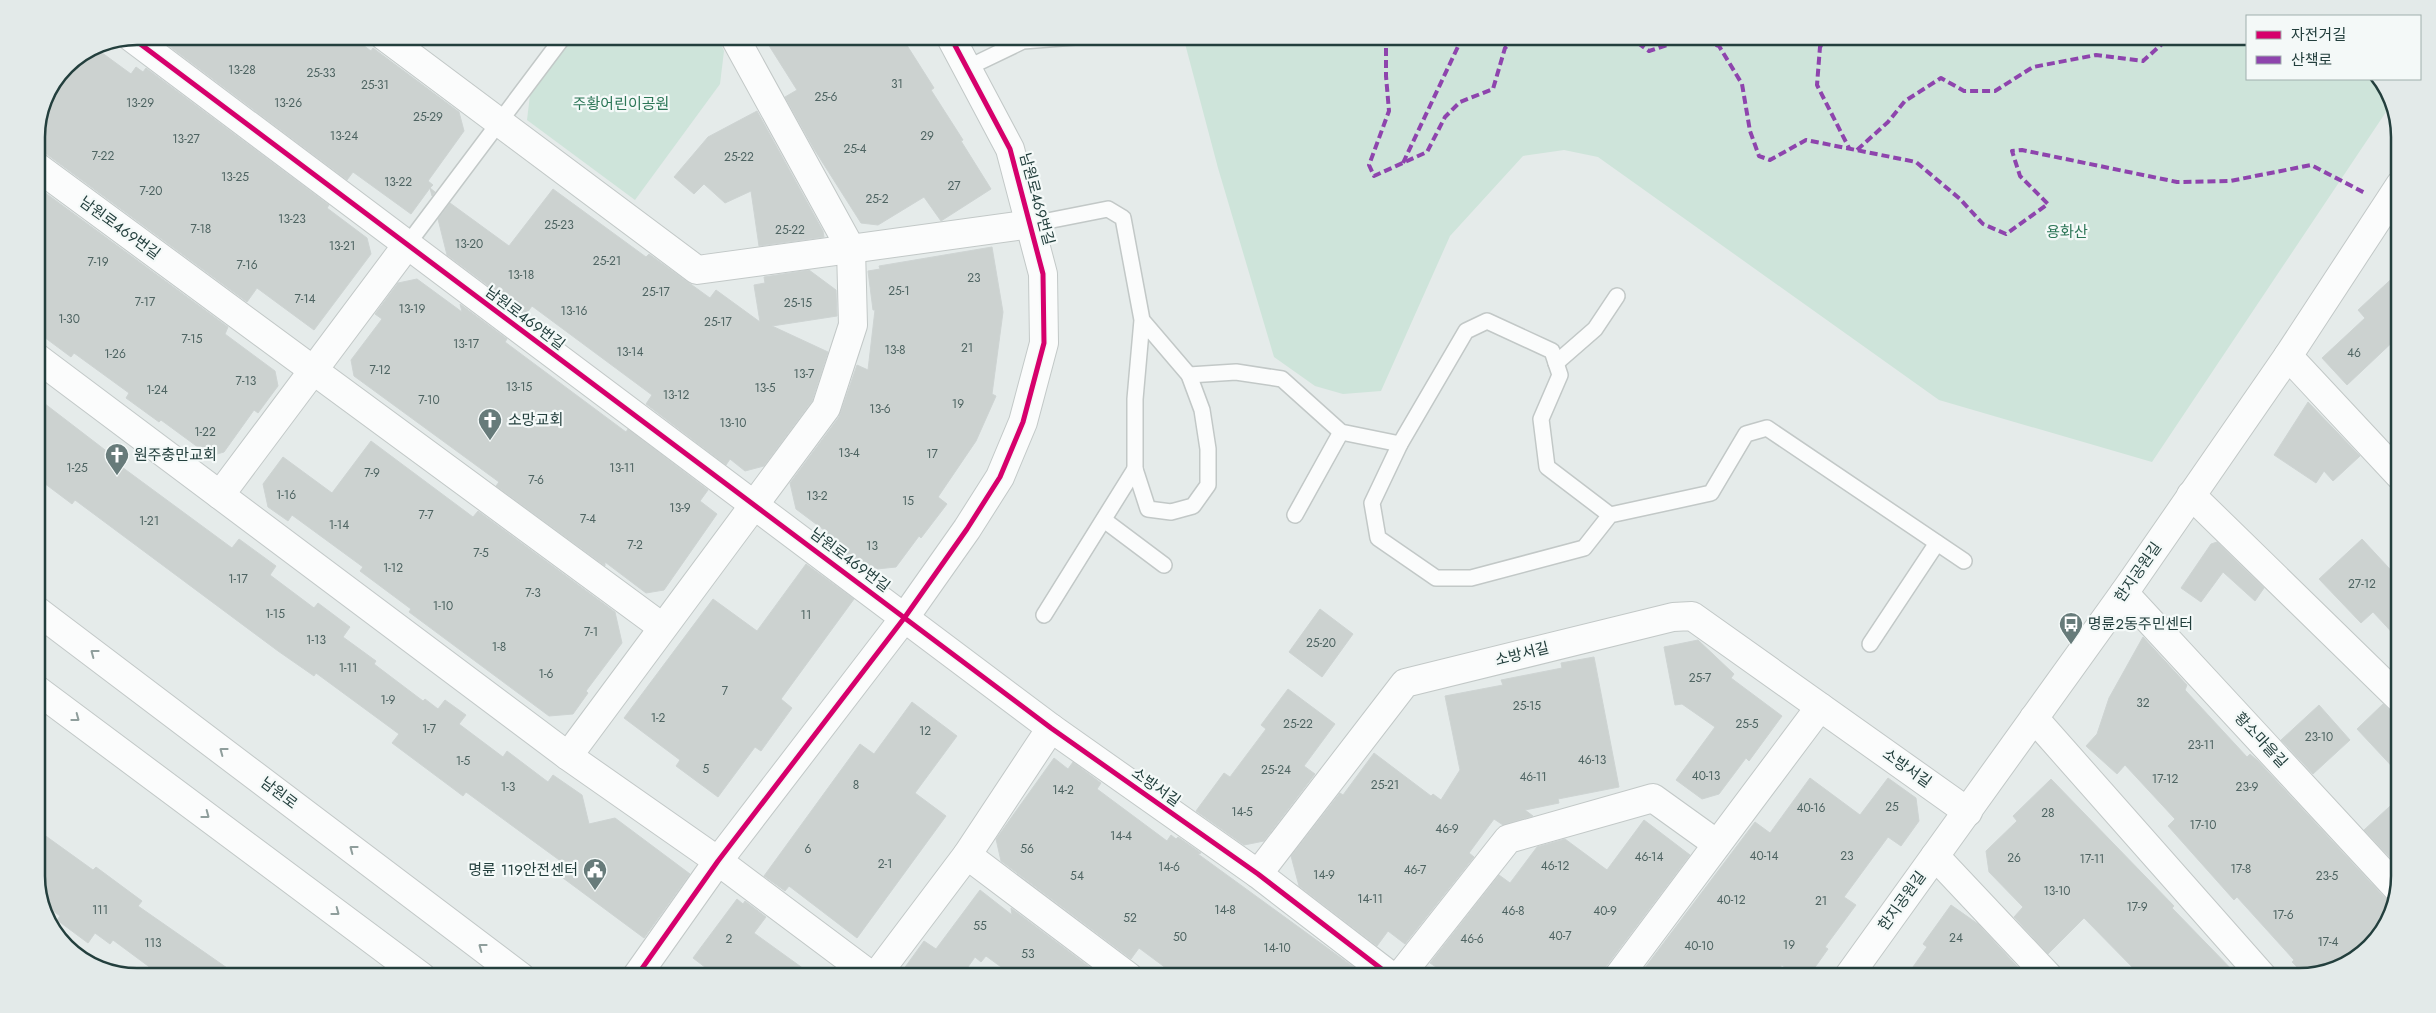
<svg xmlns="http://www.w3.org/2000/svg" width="2436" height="1013" font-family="Jost,'Noto Sans KR',sans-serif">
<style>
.green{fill:#cee4da}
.building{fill:#ccd2d0;stroke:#ced4d3}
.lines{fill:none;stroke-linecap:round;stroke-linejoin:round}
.service-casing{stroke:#c2c8c7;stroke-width:18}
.minor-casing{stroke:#c2c8c7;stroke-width:30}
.tertiary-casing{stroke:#c2c8c7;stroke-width:30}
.service{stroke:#fbfcfc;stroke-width:15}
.minor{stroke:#fbfcfc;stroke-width:28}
.tertiary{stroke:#fbfcfc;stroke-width:28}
.quiet{stroke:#8e44ad;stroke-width:4;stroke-dasharray:8 4;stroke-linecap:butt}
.cycleway-casing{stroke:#f4f9f8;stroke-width:8}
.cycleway{stroke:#d6006c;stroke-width:5}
.oneway{stroke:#8f9e9c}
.labels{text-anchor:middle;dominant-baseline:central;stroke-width:4.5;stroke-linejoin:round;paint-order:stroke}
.number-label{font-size:12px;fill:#4e6462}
.park-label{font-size:15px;fill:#2c7657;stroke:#f4f9f8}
.street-label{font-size:15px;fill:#233f3d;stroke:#f4f9f8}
.poi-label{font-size:15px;fill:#233f3d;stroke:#f4f9f8;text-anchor:start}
.rim{fill:none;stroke:#233f3d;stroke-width:2.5}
</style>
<rect width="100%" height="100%" fill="#e5ebea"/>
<!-- green -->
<g class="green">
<polygon points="573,36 717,36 724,51 720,84 635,200 527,120 530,95"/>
<polygon points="1183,36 2247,36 2247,79 2380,79 2390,106 2152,462 1939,400 1598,157 1564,150 1523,156 1450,236 1381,391 1343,394 1315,386 1274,357 1218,168"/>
</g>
<!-- building -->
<g class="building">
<polygon points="170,36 351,36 371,51 373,48 459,112 464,131 428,181 433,185 430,188 435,192 432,196 430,188 411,214 353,172 347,180 165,43"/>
<polygon points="763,36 901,36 934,88 931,90 963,140 961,141 991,189 941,221 924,197 878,225 861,223 814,149 785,97 797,90"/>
<polygon points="94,47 131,74 136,67 143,72 146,68 329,205 327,208 367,238 371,254 314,330 257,288 247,302 45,153 36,151 36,131 44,98 66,66"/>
<polygon points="757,111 823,231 824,237 759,246 751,191 725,203 704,184 694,194 674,177 708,137"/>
<polygon points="36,186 228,327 225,334 275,371 278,386 258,413 254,410 224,452 210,456 161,420 159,422 126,398 129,393 74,353 71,357 36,331"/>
<polygon points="553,189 646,257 649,254 710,298 716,290 760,322 754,285 765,283 764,277 809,270 836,290 837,316 772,326 828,352 812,401 764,466 745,471 730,459 726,465 646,404 652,395 532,306 526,314 447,255 438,219 450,203 509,246"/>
<polygon points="992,247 1003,312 992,394 996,396 976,441 938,497 947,504 921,538 919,536 896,567 867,570 825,538 828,533 796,509 790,483 839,417 857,365 868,370 875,310 873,310 868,271 880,269 879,266"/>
<polygon points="2400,271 2400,335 2347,385 2322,358 2365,318 2358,310"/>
<polygon points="417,279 462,312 460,304 507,339 505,342 626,432 628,429 708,490 700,501 717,514 664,590 646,593 605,562 605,566 496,486 499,482 354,376 351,360 382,319 375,314 398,283"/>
<polygon points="36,397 109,453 107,456 232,548 239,539 276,566 270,575 314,608 318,603 350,627 343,637 376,661 374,664 423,701 425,699 438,709 445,700 466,715 459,724 503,757 507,751 548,782 553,775 582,795 589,824 615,818 690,874 644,938 559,875 566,865 466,792 463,796 392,743 399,734 316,673 314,676 278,651 75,500 72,504 44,483 47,480 36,472"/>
<polygon points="2308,402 2360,456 2333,481 2324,471 2316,483 2274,455"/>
<polygon points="371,441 473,517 478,511 615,612 622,643 586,691 588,693 573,714 549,716 409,612 411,609 360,571 363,567 292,515 288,521 268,507 263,484 283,457 332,493"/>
<polygon points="2362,539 2400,580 2400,641 2373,612 2361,623 2319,579"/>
<polygon points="2217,542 2264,588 2255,601 2223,572 2201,602 2181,588 2211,544"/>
<polygon points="806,564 854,599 781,699 792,708 761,751 755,747 718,797 676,766 680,760 624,718 713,599 757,631"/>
<polygon points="1320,609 1353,634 1322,677 1289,652"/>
<polygon points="2143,637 2187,685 2185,690 2247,757 2250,754 2258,761 2386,899 2394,903 2392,914 2373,938 2346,962 2305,975 2292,962 2294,960 2237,897 2234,900 2168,826 2175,819 2125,765 2117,774 2086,746 2097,734 2109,698"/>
<polygon points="1698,640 1734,674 1731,678 1782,716 1749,761 1746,758 1719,794 1702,799 1676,780 1715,727 1682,704 1675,705 1664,647"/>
<polygon points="1594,657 1619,787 1558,799 1559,803 1525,810 1533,816 1503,825 1494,819 1469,853 1474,857 1405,944 1388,931 1377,946 1299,886 1291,856 1340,793 1343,795 1374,753 1431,796 1433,794 1441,800 1460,770 1445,696 1503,685 1501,680 1562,668 1561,663"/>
<polygon points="1288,689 1335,724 1304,766 1315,774 1264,841 1244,845 1196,811 1224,773 1230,777 1266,729 1261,725"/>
<polygon points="912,702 957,736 915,793 946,816 857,938 789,886 785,891 764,876 860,744 874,754"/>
<polygon points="2383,704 2389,710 2400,714 2400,775 2357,729"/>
<polygon points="2319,705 2350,740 2313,774 2281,740"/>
<polygon points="1054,758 1068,769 1073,762 1101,783 1097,789 1167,841 1171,835 1176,839 1178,837 1201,853 1198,854 1359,971 1355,977 1178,977 1139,948 1131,959 1001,861 996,839"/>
<polygon points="1810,778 1860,815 1888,778 1916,798 1919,821 1901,846 1888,837 1844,897 1856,905 1825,947 1828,949 1808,977 1798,977 1782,965 1773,977 1638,977 1755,822 1770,833"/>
<polygon points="2051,779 2174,906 2172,908 2239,977 2142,977 2084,918 2048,954 2014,917 2023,907 1989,872 1986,851 2017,821 2013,816"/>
<polygon points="2400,797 2400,868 2364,830"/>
<polygon points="1644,820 1690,855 1605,968 1603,977 1429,977 1436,967 1430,963 1499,875 1510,883 1537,847 1565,839 1607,870"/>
<polygon points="36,829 93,870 96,867 142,901 138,906 240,977 163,977 113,940 110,944 95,933 88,943 57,920 60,916 45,905 36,883"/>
<polygon points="980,890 1012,915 1011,908 1103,977 1015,977 986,956 981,962 975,957 961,977 898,977 924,941 936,949"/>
<polygon points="737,899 743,904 745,901 766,917 754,933 815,977 718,977 693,958"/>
<polygon points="1951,905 1978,924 2026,976 1906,977 1927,947 1923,944"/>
</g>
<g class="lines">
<!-- service casing -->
<g class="service-casing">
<g id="service">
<polyline points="967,68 1023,41 1088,36"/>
<polyline points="1032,224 1108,209 1123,218 1142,320 1135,399 1135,469 1148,509 1171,512 1193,506 1208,485 1208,449 1202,410 1189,375 1142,320"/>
<polyline points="407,245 564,36"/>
<polyline points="1556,363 1595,329 1617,296"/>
<polyline points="1189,375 1236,372 1282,379 1341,432 1400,444"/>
<polyline points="1295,515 1341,432"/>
<polyline points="1610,515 1584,548 1471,578 1436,578 1378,538 1372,503 1400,444 1466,331 1487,321 1552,351 1560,375 1541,419 1547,467 1610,515 1711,493 1746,434 1767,428 1964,561"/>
<polyline points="1104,520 1164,565"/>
<polyline points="1044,615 1135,469"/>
<polyline points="1870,644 1937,543"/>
</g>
</g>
<!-- minor casing -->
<g class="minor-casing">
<g id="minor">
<polyline points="384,36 697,270 1032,224"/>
<polyline points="131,37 1051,728 1258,874 1392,977"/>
<polyline points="36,166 662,627"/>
<polyline points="2288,356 2400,476"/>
<polyline points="36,357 568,756 718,861 873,977"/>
<polyline points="220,495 407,245"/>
<polyline points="2191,495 2400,699"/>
<polyline points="2124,593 2397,888"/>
<polyline points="2034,718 2263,977"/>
<polyline points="568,756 826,408 853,325 851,249 734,36"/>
<polyline points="967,855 1129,977"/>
<polyline points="1935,856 2049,977"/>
<polyline points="1258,874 1405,683 1673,617 1692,616 1968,812"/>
<polyline points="636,977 718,861 905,617 967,529 1000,477 1023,422 1044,343 1043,274 1010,149 950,36"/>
<polyline points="875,977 967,855 1051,728"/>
<polyline points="1399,977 1508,839 1653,798 1717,844"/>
<polyline points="1618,977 1820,707"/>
</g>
</g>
<!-- tertiary casing -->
<g class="tertiary-casing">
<g id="tertiary">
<polyline points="36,610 521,977"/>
<polyline points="36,689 422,977"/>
<polyline points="1848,977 2124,593 2288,356 2400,185"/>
</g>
</g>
<!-- service -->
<use href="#service" class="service"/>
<!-- minor -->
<use href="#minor" class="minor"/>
<!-- tertiary -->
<use href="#tertiary" class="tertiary"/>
<!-- quiet -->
<g class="quiet">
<polyline points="1386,36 1386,76 1389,111 1369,165 1374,176 1427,152 1445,117 1460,102 1493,89 1505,48 1519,36"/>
<polyline points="1628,36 1649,51 1691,37 1719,46 1742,84 1750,131 1759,156 1770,160 1806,140 1916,162 1960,199 1983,224 2006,234 2048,204 2020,176 2012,151 2022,150 2177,182 2230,181 2311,165 2365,193"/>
<polyline points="1829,36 1820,47 1817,85 1849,148"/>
<polyline points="1857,150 1888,122 1905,101 1941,78 1964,91 1995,91 2033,67 2096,55 2143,61 2171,36"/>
<polyline points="1403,163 1463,36"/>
</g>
<!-- cycleway casing -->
<g class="cycleway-casing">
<g id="cycleway">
<polyline points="131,37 1051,728 1258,874 1392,977"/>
<polyline points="636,977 718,861 905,617 967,529 1000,477 1023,422 1044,343 1043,274 1010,149 950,36"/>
</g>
</g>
<!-- cycleway -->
<use href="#cycleway" class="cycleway"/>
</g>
<!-- one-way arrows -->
<defs><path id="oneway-chevron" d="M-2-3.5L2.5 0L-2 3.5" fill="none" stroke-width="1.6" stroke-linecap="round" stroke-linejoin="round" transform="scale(1.25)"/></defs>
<g class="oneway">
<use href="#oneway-chevron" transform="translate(94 653) rotate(-143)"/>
<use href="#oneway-chevron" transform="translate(76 718) rotate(37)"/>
<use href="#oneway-chevron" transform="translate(223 751) rotate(-143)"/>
<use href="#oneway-chevron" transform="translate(206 815) rotate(37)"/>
<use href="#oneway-chevron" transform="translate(353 849) rotate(-143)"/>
<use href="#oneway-chevron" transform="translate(336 912) rotate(37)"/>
<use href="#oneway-chevron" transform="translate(482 947) rotate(-143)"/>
</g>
<!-- icons -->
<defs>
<g id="church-pin" transform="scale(1.25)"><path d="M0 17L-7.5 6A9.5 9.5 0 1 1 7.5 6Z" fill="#677b7a" stroke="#f4f9f8"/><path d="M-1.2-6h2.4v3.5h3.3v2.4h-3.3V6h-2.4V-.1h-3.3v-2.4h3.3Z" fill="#fff"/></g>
<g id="bus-pin" transform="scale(1.25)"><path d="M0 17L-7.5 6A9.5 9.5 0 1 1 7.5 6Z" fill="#677b7a" stroke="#f4f9f8"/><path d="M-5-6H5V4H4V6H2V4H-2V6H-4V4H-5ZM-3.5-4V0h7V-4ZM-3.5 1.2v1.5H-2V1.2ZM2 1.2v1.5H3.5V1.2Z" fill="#fff"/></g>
<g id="civic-pin" transform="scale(1.25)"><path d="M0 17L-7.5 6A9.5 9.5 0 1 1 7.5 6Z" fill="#677b7a" stroke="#f4f9f8"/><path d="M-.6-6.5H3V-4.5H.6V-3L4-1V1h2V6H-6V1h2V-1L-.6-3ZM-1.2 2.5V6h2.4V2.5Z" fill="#fff"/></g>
</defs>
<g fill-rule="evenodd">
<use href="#church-pin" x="490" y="420"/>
<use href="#church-pin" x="117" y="455"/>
<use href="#bus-pin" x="2071" y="624"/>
<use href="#civic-pin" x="595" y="870"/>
</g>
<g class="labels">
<!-- number labels -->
<g class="number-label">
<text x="242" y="70">13-28</text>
<text x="321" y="73">25-33</text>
<text x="897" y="84">31</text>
<text x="375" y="85">25-31</text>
<text x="826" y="97">25-6</text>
<text x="140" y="103">13-29</text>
<text x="288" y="103">13-26</text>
<text x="428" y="117">25-29</text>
<text x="344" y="136">13-24</text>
<text x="927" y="136">29</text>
<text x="186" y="139">13-27</text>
<text x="855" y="149">25-4</text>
<text x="103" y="156">7-22</text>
<text x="739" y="157">25-22</text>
<text x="235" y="177">13-25</text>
<text x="398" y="182">13-22</text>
<text x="954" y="186">27</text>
<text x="151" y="191">7-20</text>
<text x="877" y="199">25-2</text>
<text x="292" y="219">13-23</text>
<text x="559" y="225">25-23</text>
<text x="201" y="229">7-18</text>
<text x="790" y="230">25-22</text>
<text x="469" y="244">13-20</text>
<text x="342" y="246">13-21</text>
<text x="607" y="261">25-21</text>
<text x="98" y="262">7-19</text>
<text x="247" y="265">7-16</text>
<text x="521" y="275">13-18</text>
<text x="974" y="278">23</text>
<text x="899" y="291">25-1</text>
<text x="656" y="292">25-17</text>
<text x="305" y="299">7-14</text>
<text x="145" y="302">7-17</text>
<text x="798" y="303">25-15</text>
<text x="412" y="309">13-19</text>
<text x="574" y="311">13-16</text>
<text x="69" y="319">1-30</text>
<text x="718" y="322">25-17</text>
<text x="192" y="339">7-15</text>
<text x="466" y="344">13-17</text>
<text x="967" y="348">21</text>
<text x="895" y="350">13-8</text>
<text x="630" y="352">13-14</text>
<text x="2354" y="353">46</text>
<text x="115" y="354">1-26</text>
<text x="380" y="370">7-12</text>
<text x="804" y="374">13-7</text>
<text x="246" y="381">7-13</text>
<text x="519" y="387">13-15</text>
<text x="765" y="388">13-5</text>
<text x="157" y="390">1-24</text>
<text x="676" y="395">13-12</text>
<text x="429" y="400">7-10</text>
<text x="958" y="404">19</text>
<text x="880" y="409">13-6</text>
<text x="733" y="423">13-10</text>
<text x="205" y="432">1-22</text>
<text x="849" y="453">13-4</text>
<text x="932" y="454">17</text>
<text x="77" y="468">1-25</text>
<text x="622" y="468">13-11</text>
<text x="372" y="473">7-9</text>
<text x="536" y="480">7-6</text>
<text x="286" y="495">1-16</text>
<text x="817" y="496">13-2</text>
<text x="908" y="501">15</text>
<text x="680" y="508">13-9</text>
<text x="426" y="515">7-7</text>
<text x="588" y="519">7-4</text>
<text x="149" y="521">1-21</text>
<text x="339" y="525">1-14</text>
<text x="635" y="545">7-2</text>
<text x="872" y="546">13</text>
<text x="481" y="553">7-5</text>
<text x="393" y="568">1-12</text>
<text x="238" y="579">1-17</text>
<text x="2362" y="584">27-12</text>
<text x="533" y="593">7-3</text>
<text x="443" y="606">1-10</text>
<text x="275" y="614">1-15</text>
<text x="806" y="615">11</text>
<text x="591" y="632">7-1</text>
<text x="316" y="640">1-13</text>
<text x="1321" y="643">25-20</text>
<text x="499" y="647">1-8</text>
<text x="348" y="668">1-11</text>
<text x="546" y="674">1-6</text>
<text x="1700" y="678">25-7</text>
<text x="725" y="691">7</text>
<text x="388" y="700">1-9</text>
<text x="2143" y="703">32</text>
<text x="1527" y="706">25-15</text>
<text x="658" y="718">1-2</text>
<text x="1298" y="724">25-22</text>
<text x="1747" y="724">25-5</text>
<text x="429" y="729">1-7</text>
<text x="925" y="731">12</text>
<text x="2319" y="737">23-10</text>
<text x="2201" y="745">23-11</text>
<text x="1592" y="760">46-13</text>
<text x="463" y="761">1-5</text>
<text x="706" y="769">5</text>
<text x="1276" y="770">25-24</text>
<text x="1706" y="776">40-13</text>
<text x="1533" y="777">46-11</text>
<text x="2165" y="779">17-12</text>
<text x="856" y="785">8</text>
<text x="1385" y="785">25-21</text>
<text x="508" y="787">1-3</text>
<text x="2247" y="787">23-9</text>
<text x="1063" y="790">14-2</text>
<text x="1892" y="807">25</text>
<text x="1811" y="808">40-16</text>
<text x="1242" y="812">14-5</text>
<text x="2048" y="813">28</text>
<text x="2203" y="825">17-10</text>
<text x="1447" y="829">46-9</text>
<text x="1121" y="836">14-4</text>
<text x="808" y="849">6</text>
<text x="1027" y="849">56</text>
<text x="1764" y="856">40-14</text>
<text x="1847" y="856">23</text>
<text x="1649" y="857">46-14</text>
<text x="2014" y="858">26</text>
<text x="2092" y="859">17-11</text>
<text x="885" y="864">2-1</text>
<text x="1555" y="866">46-12</text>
<text x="1169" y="867">14-6</text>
<text x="2241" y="869">17-8</text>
<text x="1415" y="870">46-7</text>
<text x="1324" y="875">14-9</text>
<text x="1077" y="876">54</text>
<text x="2327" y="876">23-5</text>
<text x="2057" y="891">13-10</text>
<text x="1370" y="899">14-11</text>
<text x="1731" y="900">40-12</text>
<text x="1821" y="901">21</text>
<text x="2137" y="907">17-9</text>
<text x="100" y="910">111</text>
<text x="1225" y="910">14-8</text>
<text x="1513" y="911">46-8</text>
<text x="1605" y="911">40-9</text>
<text x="2283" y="915">17-6</text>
<text x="1130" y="918">52</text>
<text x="980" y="926">55</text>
<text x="1560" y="936">40-7</text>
<text x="1180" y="937">50</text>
<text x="1956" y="938">24</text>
<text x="729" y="939">2</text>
<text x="1472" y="939">46-6</text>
<text x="2328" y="942">17-4</text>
<text x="153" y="943">113</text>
<text x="1789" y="945">19</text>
<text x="1699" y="946">40-10</text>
<text x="1277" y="948">14-10</text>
<text x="1028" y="954">53</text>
</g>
<!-- park labels -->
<g class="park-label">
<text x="621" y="104">주황어린이공원</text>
<text x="2067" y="232">용화산</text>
</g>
<!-- street labels -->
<g class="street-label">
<text transform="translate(1037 199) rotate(75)">남원로469번길</text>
<text transform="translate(120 228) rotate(36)">남원로469번길</text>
<text transform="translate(525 318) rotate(37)">남원로469번길</text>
<text transform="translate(850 560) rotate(37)">남원로469번길</text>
<text transform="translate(2138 572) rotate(-55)">한지공원길</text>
<text transform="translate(1522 654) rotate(-14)">소방서길</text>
<text transform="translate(2261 740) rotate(47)">황소마을길</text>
<text transform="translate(1907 768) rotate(35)">소방서길</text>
<text transform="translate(1156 787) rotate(35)">소방서길</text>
<text transform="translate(279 793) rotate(37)">남원로</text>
<text transform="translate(1902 901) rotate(-54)">한지공원길</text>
</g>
<!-- poi labels -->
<g class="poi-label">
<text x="508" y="420">소망교회</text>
<text x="134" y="455">원주충만교회</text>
<text x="2088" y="624">명륜2동주민센터</text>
<text x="578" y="870" text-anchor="end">명륜 119안전센터</text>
</g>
</g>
<!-- crop -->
<path d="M0 0H2436V1013H0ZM137 45H2299A92 92 0 0 1 2391 137V876A92 92 0 0 1 2299 968H137A92 92 0 0 1 45 876V137A92 92 0 0 1 137 45Z" fill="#e3eae9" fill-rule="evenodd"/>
<path class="rim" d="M137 45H2299A92 92 0 0 1 2391 137V876A92 92 0 0 1 2299 968H137A92 92 0 0 1 45 876V137A92 92 0 0 1 137 45Z"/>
<!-- legend -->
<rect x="2246" y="15" width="175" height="65" fill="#f4f9f8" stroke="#a0afad"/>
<rect x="2256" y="31" width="25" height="8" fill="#d6006c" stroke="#a0afad"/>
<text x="2291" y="40" font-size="15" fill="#233f3d">자전거길</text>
<rect x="2256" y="56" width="25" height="8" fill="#8e44ad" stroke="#a0afad"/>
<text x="2291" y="65" font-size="15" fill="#233f3d">산책로</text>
</svg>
